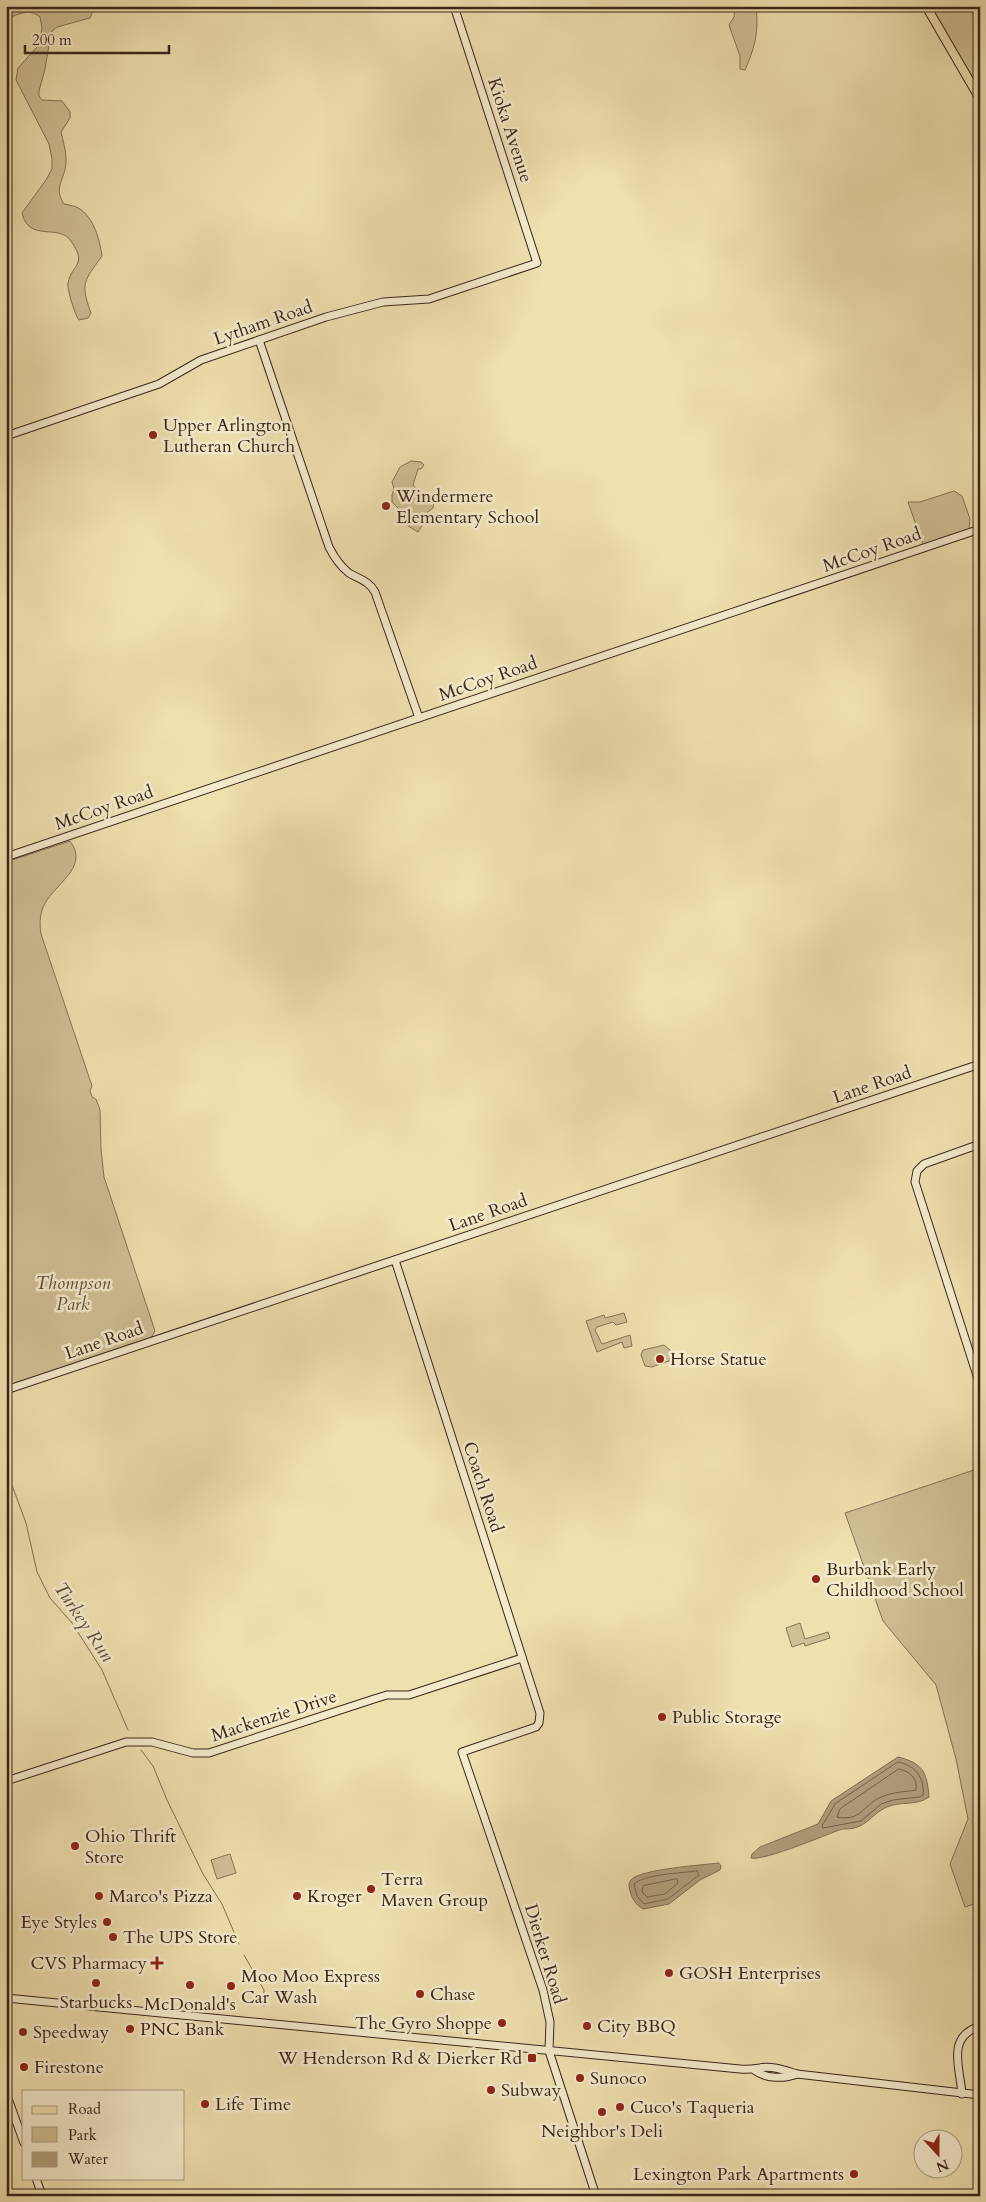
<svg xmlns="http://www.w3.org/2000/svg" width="986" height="2202" font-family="Cardo,serif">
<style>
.green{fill:#d0c096;stroke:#857258}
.water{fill:#b1a07d;stroke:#816f55}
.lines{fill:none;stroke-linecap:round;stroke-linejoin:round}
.shore{stroke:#76624c;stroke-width:1}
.stream{stroke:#816f55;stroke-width:1}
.secondary-casing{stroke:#3a251a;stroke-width:9}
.primary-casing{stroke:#3a251a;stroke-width:10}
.secondary{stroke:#f5ebcc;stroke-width:7}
.primary{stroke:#efe0b0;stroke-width:8}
.poi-dot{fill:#8f2418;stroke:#f5ebcc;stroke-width:2}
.labels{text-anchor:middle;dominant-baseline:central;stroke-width:5;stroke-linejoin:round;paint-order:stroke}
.street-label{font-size:18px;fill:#3a251a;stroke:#f5ebcc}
.poi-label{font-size:18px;fill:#3a251a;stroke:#f5ebcc;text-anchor:start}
.park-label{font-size:18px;font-style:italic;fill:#604c39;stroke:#f5ebcc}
.water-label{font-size:19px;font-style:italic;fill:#5e4a38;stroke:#f5ebcc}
</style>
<rect width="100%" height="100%" fill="#efe0b0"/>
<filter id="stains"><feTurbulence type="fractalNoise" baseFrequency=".004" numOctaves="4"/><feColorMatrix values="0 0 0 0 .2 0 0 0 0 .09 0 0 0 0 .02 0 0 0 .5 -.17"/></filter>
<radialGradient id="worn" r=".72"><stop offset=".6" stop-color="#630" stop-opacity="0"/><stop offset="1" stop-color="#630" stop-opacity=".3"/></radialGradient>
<!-- green -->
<g class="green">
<path d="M 6,6 L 89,6 L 92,13 L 90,18 L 57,27 L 51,32 L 45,69 L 39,91 L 39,96 L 42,100 L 62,101 L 70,112 L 70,118 L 61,132 C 63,141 66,150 66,159 C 67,178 52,186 64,204 C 69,205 76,206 80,209 C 94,218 100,241 102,256 C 84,281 80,283 91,313 L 88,318 L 79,320 C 75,315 67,290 68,283 C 72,263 88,266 71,241 C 59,223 29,243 22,213 L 46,180 L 52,169 L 52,159 L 49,144 L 16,80 L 18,68 L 37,47 L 40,40 L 42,28 L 40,17 C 29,8 19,14 6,19 Z"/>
<path d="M 735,6 L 756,6 C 759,32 755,47 745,70 L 740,69 L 740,56 L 729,25 L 734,17 Z"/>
<polygon points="926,6 980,6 980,99"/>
<polygon points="411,461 421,462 424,465 421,469 418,469 413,485 419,492 430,494 434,502 433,508 425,514 423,524 418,532 405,524 400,510 392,502 392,495 394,489 392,482 400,467"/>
<polygon points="954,491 962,496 970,519 969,529 923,545 908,502 920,502"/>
<path d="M 70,841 C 88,865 61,880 47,900 C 40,910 39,922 41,934 L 92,1086 L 90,1091 L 92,1097 L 96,1099 L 100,1110 L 101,1150 L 104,1177 L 155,1331 L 151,1338 L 6,1387 L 6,862 Z"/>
<polygon points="624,1313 627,1322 616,1325 613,1322 597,1327 595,1330 602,1344 630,1335 632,1346 624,1348 622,1342 597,1352 586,1321 604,1315 605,1318"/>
<polygon points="664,1345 670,1350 671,1357 669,1361 652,1367 645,1366 641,1355 643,1350"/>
<polygon points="980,1468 980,1902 965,1907 950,1864 968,1819 956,1759 936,1685 883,1621 845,1513"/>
<polygon points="800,1623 805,1639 828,1632 830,1638 805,1646 804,1643 792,1647 786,1628"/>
<polygon points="230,1854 236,1873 217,1879 211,1860"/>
</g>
<!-- water -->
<g class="water">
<path d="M 898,1757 C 922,1763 927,1771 929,1797 C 917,1806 901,1801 887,1807 C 869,1815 867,1830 842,1829 C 825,1835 765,1861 751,1858 L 752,1854 L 760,1847 L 818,1824 L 831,1801 Z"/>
<path d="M 719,1863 L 721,1866 L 720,1870 L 700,1880 L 669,1904 L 643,1909 C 636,1905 632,1899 630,1891 C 629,1887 628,1883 631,1880 C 640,1869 703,1865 719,1863 Z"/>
</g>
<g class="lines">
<!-- shore -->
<g class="shore">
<path d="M 898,1762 C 915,1765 925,1778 923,1795 L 919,1797 L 893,1800 L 881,1804 L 861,1821 L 823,1828 L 822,1826 L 835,1804 Z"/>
<path d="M 899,1769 C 910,1771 918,1779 916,1790 C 904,1792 893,1792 881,1797 C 863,1805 861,1822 837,1817 L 840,1809 Z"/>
<path d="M 697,1871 L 699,1875 L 668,1899 L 644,1904 L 637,1896 L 634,1884 C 645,1874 682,1873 697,1871 Z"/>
<polygon points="677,1879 678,1883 665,1894 647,1897 642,1892 643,1886"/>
</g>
<!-- stream -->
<g class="stream">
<polyline points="6,1469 26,1523 37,1572 50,1598 72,1623 102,1670 128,1730"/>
<polyline points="141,1750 153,1766 167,1800 203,1874 222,1904 239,1944"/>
<polyline points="244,1955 264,1990 264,2006"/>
</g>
<!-- secondary casing -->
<g class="secondary-casing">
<g id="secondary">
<path d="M 259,340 L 329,547 C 334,557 340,566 349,573 C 359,579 369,581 375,592 L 419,718"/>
<polyline points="6,436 159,384 201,360 326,317 383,302 429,299 537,263 454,6"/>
<polyline points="6,857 980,529"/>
<polyline points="980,1144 924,1164 917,1171 915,1182 980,1385"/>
<polyline points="395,1260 540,1713 539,1723 536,1727 462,1752 543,1990 550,2022 549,2051 596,2196"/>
<polyline points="6,1390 980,1064"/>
<polyline points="6,1781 126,1742 152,1742 193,1753 209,1753 374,1699 387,1695 409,1695 522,1658"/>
<path d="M 6,1998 L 740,2069 C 748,2070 753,2069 760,2068 C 771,2065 787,2071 797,2074 L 980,2095"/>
<path d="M 754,2070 C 766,2079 784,2079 797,2074"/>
<polyline points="6,2093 24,2143"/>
<path d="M 962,2094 C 960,2067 946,2037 980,2026"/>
<polyline points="36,2178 42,2196"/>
</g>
</g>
<!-- primary casing -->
<g class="primary-casing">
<polyline id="primary" points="926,6 980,99"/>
</g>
<!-- secondary -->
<use href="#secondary" class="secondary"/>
<!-- primary -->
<use href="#primary" class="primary"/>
</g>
<!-- markers -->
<g class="poi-dot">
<circle cx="153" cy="435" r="5"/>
<circle cx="386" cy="506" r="5"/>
<circle cx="660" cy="1359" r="5"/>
<circle cx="816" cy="1579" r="5"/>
<circle cx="662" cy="1717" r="5"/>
<circle cx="75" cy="1846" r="5"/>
<circle cx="371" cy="1889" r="5"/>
<circle cx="99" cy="1896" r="5"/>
<circle cx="297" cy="1896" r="5"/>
<circle cx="107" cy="1922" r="5"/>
<circle cx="113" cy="1937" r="5"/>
<path d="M154.5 1955.5h5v5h5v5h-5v5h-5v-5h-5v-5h5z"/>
<circle cx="669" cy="1973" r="5"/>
<circle cx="96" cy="1983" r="5"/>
<circle cx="190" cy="1985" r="5"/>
<circle cx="231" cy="1986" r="5"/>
<circle cx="420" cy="1994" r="5"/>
<circle cx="502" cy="2023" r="5"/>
<circle cx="587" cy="2026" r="5"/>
<circle cx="130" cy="2029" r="5"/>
<circle cx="23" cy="2032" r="5"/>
<rect x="527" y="2053" width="10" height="10" rx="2.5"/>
<circle cx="24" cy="2067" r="5"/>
<circle cx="580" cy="2078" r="5"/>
<circle cx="491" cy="2090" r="5"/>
<circle cx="205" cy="2104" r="5"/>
<circle cx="620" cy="2107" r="5"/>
<circle cx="602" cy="2112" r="5"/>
<circle cx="854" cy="2174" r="5"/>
</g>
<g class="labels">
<!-- street labels -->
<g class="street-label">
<text transform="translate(510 130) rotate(72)">Kioka Avenue</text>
<text transform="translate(263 323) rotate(-19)">Lytham Road</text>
<text transform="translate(872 550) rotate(-19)">McCoy Road</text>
<text transform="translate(488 679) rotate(-19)">McCoy Road</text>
<text transform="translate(104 808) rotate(-19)">McCoy Road</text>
<text transform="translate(872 1085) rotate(-19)">Lane Road</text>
<text transform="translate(488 1213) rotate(-19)">Lane Road</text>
<text transform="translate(104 1341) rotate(-19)">Lane Road</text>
<text transform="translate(483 1487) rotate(72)">Coach Road</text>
<text transform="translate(274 1716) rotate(-18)">Mackenzie Drive</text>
<text transform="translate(545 1954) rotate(73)">Dierker Road</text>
</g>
<!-- poi labels -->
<g class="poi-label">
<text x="163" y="425">Upper Arlington<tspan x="163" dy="21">Lutheran Church</tspan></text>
<text x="396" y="496">Windermere<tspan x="396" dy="21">Elementary School</tspan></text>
<text x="670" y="1359">Horse Statue</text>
<text x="826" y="1569">Burbank Early<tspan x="826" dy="21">Childhood School</tspan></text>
<text x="672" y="1717">Public Storage</text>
<text x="85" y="1836">Ohio Thrift<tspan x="85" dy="21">Store</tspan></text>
<text x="381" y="1879">Terra<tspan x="381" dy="21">Maven Group</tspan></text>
<text x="109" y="1896">Marco's Pizza</text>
<text x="307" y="1896">Kroger</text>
<text x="97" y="1922" text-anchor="end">Eye Styles</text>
<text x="123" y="1937">The UPS Store</text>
<text x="147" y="1963" text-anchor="end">CVS Pharmacy</text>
<text x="679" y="1973">GOSH Enterprises</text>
<text x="241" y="1976">Moo Moo Express<tspan x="241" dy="21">Car Wash</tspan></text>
<text x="430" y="1994">Chase</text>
<text x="96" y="2002" text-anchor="middle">Starbucks</text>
<text x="190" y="2004" text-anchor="middle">McDonald's</text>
<text x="492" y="2023" text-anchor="end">The Gyro Shoppe</text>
<text x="597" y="2026">City BBQ</text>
<text x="140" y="2029">PNC Bank</text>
<text x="33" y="2032">Speedway</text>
<text x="522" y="2058" text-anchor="end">W Henderson Rd &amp; Dierker Rd</text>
<text x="34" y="2067">Firestone</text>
<text x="590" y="2078">Sunoco</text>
<text x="501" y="2090">Subway</text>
<text x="215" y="2104">Life Time</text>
<text x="630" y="2107">Cuco's Taqueria</text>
<text x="602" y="2131" text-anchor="middle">Neighbor's Deli</text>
<text x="844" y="2174" text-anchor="end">Lexington Park Apartments</text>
</g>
<!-- park labels -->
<g class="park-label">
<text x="73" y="1283">Thompson<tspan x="73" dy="21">Park</tspan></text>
</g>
<!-- water labels -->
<g class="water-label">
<text transform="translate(84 1622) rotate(56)">Turkey Run</text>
</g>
</g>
<!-- margin -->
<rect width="986" height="2202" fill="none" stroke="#efe0b0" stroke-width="25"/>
<rect x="8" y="8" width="971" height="2187" fill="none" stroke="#3a251a" stroke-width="2.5"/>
<rect x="12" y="12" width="961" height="2177" fill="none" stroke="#3a251a"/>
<!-- legend -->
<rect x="22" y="2090" width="162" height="90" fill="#f5ebcc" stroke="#aa9c85"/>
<rect x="32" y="2106" width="25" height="8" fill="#efe0b0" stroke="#aa9c85"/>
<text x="68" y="2114" font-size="15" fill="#3a251a">Road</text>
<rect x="32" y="2127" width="25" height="15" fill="#d0c096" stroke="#aa9c85"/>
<text x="68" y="2140" font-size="15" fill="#3a251a">Park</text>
<rect x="32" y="2152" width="25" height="15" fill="#b1a07d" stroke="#aa9c85"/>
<text x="68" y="2164" font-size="15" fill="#3a251a">Water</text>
<!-- north arrow -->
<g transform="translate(938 2154) rotate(159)"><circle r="24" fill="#f5ebcc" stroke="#aa9c85"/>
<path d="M0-4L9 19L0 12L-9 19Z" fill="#8f2418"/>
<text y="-8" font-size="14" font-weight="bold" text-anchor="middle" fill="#3a251a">N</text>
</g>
<!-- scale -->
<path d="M25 45v8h144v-8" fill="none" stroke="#3a251a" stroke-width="2.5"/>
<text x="32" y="45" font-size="15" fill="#3a251a" stroke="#f5ebcc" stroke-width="4" paint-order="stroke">200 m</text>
<rect width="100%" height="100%" filter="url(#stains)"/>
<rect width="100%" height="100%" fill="url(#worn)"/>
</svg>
